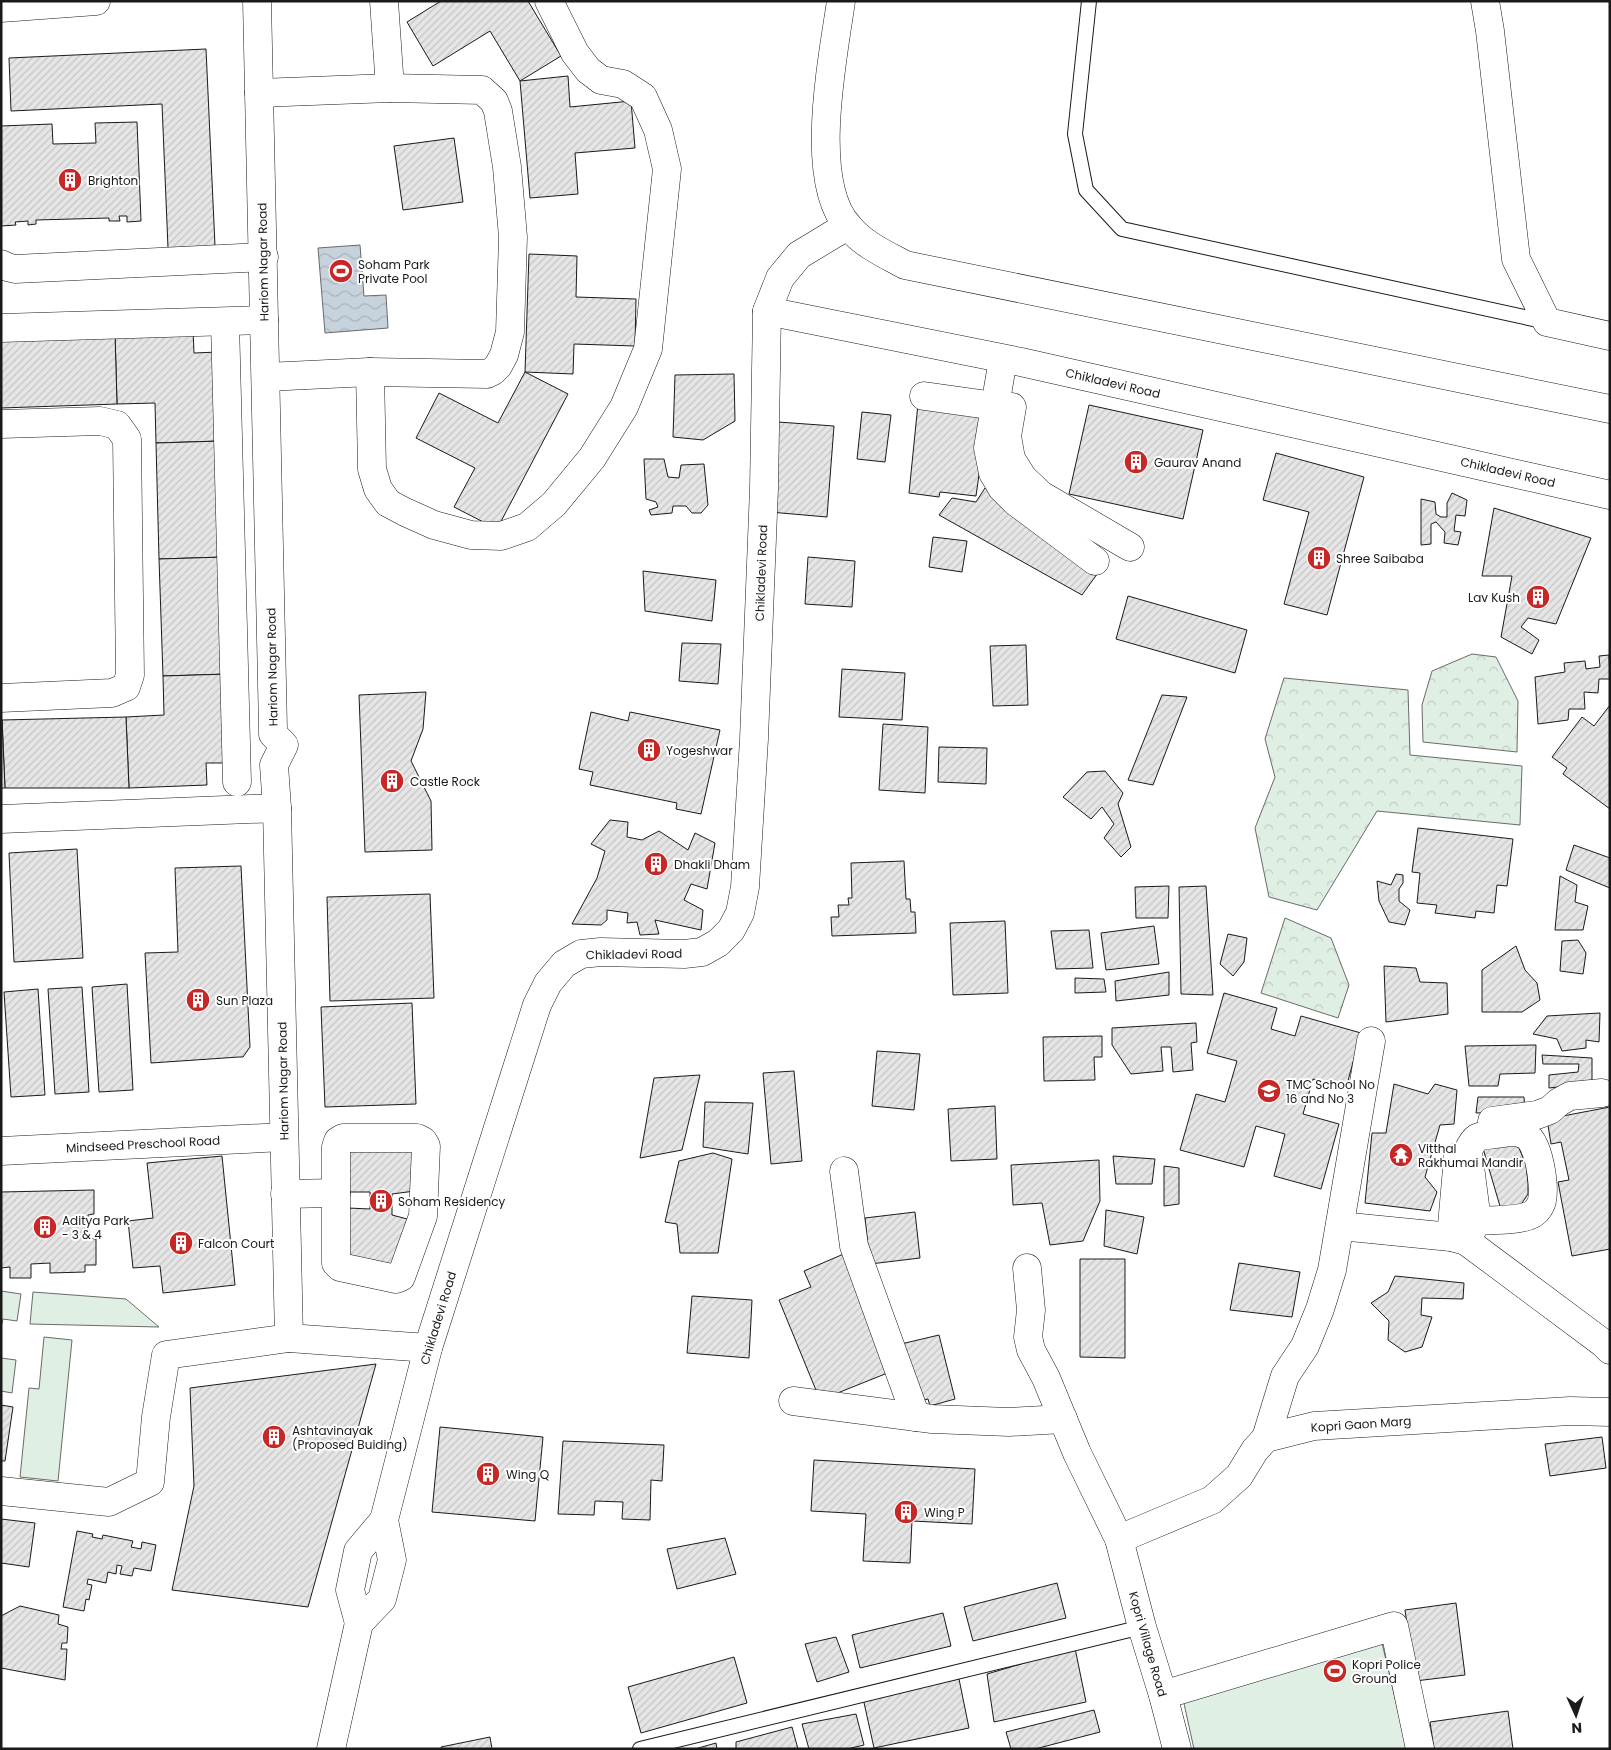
<svg xmlns="http://www.w3.org/2000/svg" width="1611" height="1750" font-family="Poppins,sans-serif">
<style>
.green{fill:#e0efe3;stroke:#6a6a6a}
.park{fill:url(#park-crowns);stroke:#6a6a6a}
.water{fill:url(#water-waves);stroke:#6a6a6a}
.building{fill:url(#building-hatch);stroke:#1a1a1a}
.lines{fill:none;stroke-linecap:round;stroke-linejoin:round}
.service-casing{stroke:#1a1a1a;stroke-width:16}
.minor-casing{stroke:#1a1a1a;stroke-width:29}
.tertiary-casing{stroke:#1a1a1a;stroke-width:29}
.service{stroke:#fff;stroke-width:14}
.minor{stroke:#fff;stroke-width:28}
.tertiary{stroke:#fff;stroke-width:28}
.labels{text-anchor:middle;dominant-baseline:central;stroke-width:4;stroke-linejoin:round;paint-order:stroke}
.poi-label{font-size:12px;fill:#1a1a1a;stroke:#fff;text-anchor:start}
.street-label{font-size:12px;fill:#1a1a1a;stroke:#fff}
</style>
<defs>
<pattern id="park-crowns" width="20" height="18" patternUnits="userSpaceOnUse" patternTransform="scale(1.25)"><rect width="20" height="18" fill="#e0efe3"/><path d="M2 6a3 3 0 1 1 6 0M12 15a3 3 0 1 1 6 0" fill="none" stroke="#c0ccc2"/></pattern>
<pattern id="water-waves" width="16" height="10" patternUnits="userSpaceOnUse" patternTransform="scale(1.25)"><rect width="16" height="10" fill="#c6d2dc"/><path d="M0 5q4-4 8 0t8 0" fill="none" stroke="#aab4bc"/></pattern>
<pattern id="building-hatch" width="6" height="6" patternUnits="userSpaceOnUse" patternTransform="scale(1.25)"><rect width="6" height="6" fill="#e6e6e6"/><path d="M-1 1l2-2M0 6l6-6M5 7l2-2" fill="none" stroke="#c5c5c5"/></pattern>
</defs>
<rect width="100%" height="100%" fill="#fff"/>
<!-- green -->
<g class="green">
<polygon points="1,1291 21,1294 17,1321 3,1319 1,1328"/>
<polygon points="33,1292 126,1299 159,1327 30,1324"/>
<polygon points="44,1337 72,1340 58,1481 20,1477 29,1388 39,1389"/>
<polygon points="1,1358 16,1360 12,1393 1,1391"/>
<polygon points="1382,1643 1407,1749 1194,1749 1183,1699"/>
</g>
<!-- park -->
<g class="park">
<polygon points="1472,654 1496,657 1518,701 1517,752 1423,742 1422,705 1432,671"/>
<polygon points="1284,678 1408,690 1410,755 1522,766 1520,825 1377,811 1317,910 1269,897 1255,828 1275,777 1265,739"/>
<polygon points="1285,918 1331,938 1349,985 1338,1018 1261,993"/>
</g>
<!-- water -->
<polygon class="water" points="360,245 364,296 386,295 388,328 325,333 318,248"/>
<!-- building -->
<g class="building">
<polygon points="441,1 528,1 561,56 520,81 490,31 433,66 407,22"/>
<polygon points="206,49 215,246 168,248 162,104 11,111 9,58"/>
<polygon points="568,76 570,107 631,101 635,148 575,153 578,194 530,198 520,81"/>
<polygon points="137,122 141,221 127,222 127,216 119,216 120,221 109,221 109,218 36,220 36,224 28,225 28,221 15,222 16,225 1,226 1,126 52,124 53,144 96,143 95,123"/>
<polygon points="454,138 463,202 403,210 394,146"/>
<polygon points="529,254 577,256 576,297 636,299 635,346 574,344 573,374 525,372"/>
<polygon points="193,330 194,353 218,352 220,441 156,443 155,403 117,404 115,333"/>
<polygon points="115,333 117,404 1,408 1,336"/>
<polygon points="525,372 568,394 497,529 454,507 475,468 416,438 439,393 498,423"/>
<polygon points="734,374 735,421 703,440 673,437 675,375"/>
<polygon points="918,404 988,410 976,496 940,492 939,497 909,493"/>
<polygon points="1089,405 1203,430 1183,519 1069,494"/>
<polygon points="862,412 891,415 885,462 857,459"/>
<polygon points="778,422 834,426 827,517 770,512"/>
<polygon points="220,441 224,557 159,559 156,443"/>
<polygon points="1276,453 1364,477 1327,615 1284,604 1309,512 1263,500"/>
<polygon points="644,459 664,459 668,477 679,478 681,465 704,464 708,505 701,513 692,513 686,506 673,506 672,513 651,515 649,510 658,507 656,502 646,499"/>
<polygon points="985,488 1100,570 1082,595 939,515 952,498 976,502"/>
<polygon points="1452,493 1467,500 1465,516 1456,515 1454,531 1461,532 1458,545 1444,543 1445,532 1436,522 1431,524 1431,544 1421,545 1421,499 1435,502 1436,514 1441,517 1447,517 1447,503"/>
<polygon points="1494,508 1591,538 1556,624 1528,618 1521,627 1539,640 1532,654 1501,637 1512,576 1482,576"/>
<polygon points="933,537 967,541 962,572 929,567"/>
<polygon points="224,557 228,674 163,676 159,559"/>
<polygon points="808,557 855,561 852,607 805,604"/>
<polygon points="643,571 716,580 712,621 645,611"/>
<polygon points="1128,596 1247,630 1235,673 1116,639"/>
<polygon points="682,643 721,644 718,684 679,681"/>
<polygon points="1026,645 1028,705 993,706 990,646"/>
<polygon points="1609,655 1610,679 1599,679 1598,693 1584,692 1585,709 1569,709 1568,720 1538,724 1535,677 1565,672 1564,663 1585,661 1586,669 1600,667 1599,656"/>
<polygon points="842,669 905,673 902,720 839,717"/>
<polygon points="228,674 231,763 206,763 207,785 129,788 126,717 164,715 163,676"/>
<polygon points="426,692 423,729 411,761 431,801 432,850 365,852 359,695"/>
<polygon points="1162,695 1187,697 1153,785 1128,780"/>
<polygon points="1610,705 1610,809 1563,774 1567,768 1552,757 1582,717 1594,726"/>
<polygon points="591,712 628,721 630,712 720,730 701,814 676,809 677,803 590,785 593,772 579,769"/>
<polygon points="126,717 129,788 5,788 2,720"/>
<polygon points="2,720 5,788 1,788 1,721"/>
<polygon points="883,724 928,727 925,793 879,790"/>
<polygon points="939,747 987,748 986,784 938,782"/>
<polygon points="1105,771 1123,793 1118,804 1131,847 1121,857 1104,838 1114,824 1102,807 1091,819 1063,797 1087,772"/>
<polygon points="610,820 628,822 627,837 642,840 659,831 688,850 695,833 715,843 707,889 691,884 684,900 703,910 701,930 655,920 659,934 640,935 637,922 627,923 628,913 607,910 607,920 601,925 572,924 597,878 605,851 591,844"/>
<polygon points="1418,828 1513,839 1507,886 1497,885 1494,913 1476,911 1475,918 1435,913 1437,905 1417,903 1420,873 1412,872"/>
<polygon points="1574,845 1610,858 1610,888 1566,870"/>
<polygon points="77,849 83,958 14,962 9,853"/>
<polygon points="904,861 906,899 910,899 911,912 915,912 916,933 832,936 831,917 839,917 838,905 849,905 848,898 852,898 851,863"/>
<polygon points="241,866 250,1047 243,1057 239,1057 151,1063 145,953 178,952 175,868"/>
<polygon points="1396,874 1403,875 1403,883 1399,889 1399,901 1410,910 1405,925 1389,922 1379,901 1377,881 1391,885"/>
<polygon points="1560,876 1577,885 1575,902 1588,906 1583,930 1555,930"/>
<polygon points="1169,886 1168,918 1136,918 1135,887"/>
<polygon points="1206,886 1213,995 1181,994 1179,887"/>
<polygon points="430,894 434,998 330,1001 327,897"/>
<polygon points="1005,921 1008,993 953,995 950,923"/>
<polygon points="1154,926 1159,964 1106,970 1101,933"/>
<polygon points="1089,930 1093,968 1056,969 1051,931"/>
<polygon points="1228,934 1247,938 1244,962 1233,976 1220,964"/>
<polygon points="1578,940 1586,953 1583,974 1560,971 1562,941"/>
<polygon points="1516,946 1525,970 1537,983 1540,1000 1522,1012 1482,1012 1482,970"/>
<polygon points="1384,966 1416,968 1420,982 1447,983 1448,1014 1386,1022"/>
<polygon points="1169,972 1169,995 1116,1001 1115,981"/>
<polygon points="1075,978 1104,979 1106,992 1075,993"/>
<polygon points="127,984 133,1090 99,1092 92,987"/>
<polygon points="82,987 89,1092 55,1094 48,989"/>
<polygon points="38,989 45,1095 11,1097 4,992"/>
<polygon points="1224,993 1277,1008 1271,1029 1295,1036 1301,1016 1361,1033 1346,1088 1313,1079 1303,1114 1339,1124 1321,1189 1274,1176 1285,1134 1256,1126 1244,1167 1180,1150 1196,1094 1225,1102 1237,1061 1207,1053"/>
<polygon points="412,1003 416,1104 325,1107 321,1007"/>
<polygon points="1600,1013 1599,1042 1586,1040 1586,1048 1562,1051 1557,1039 1533,1034 1547,1016"/>
<polygon points="1196,1023 1197,1042 1191,1043 1193,1070 1173,1072 1171,1047 1161,1047 1163,1071 1131,1074 1112,1045 1112,1028"/>
<polygon points="1102,1036 1102,1057 1094,1057 1095,1080 1044,1081 1043,1037"/>
<polygon points="1536,1045 1535,1073 1500,1074 1498,1086 1469,1086 1465,1046"/>
<polygon points="877,1051 920,1054 914,1110 872,1106"/>
<polygon points="1542,1055 1592,1058 1592,1083 1549,1088 1549,1075 1578,1072 1579,1064 1543,1064"/>
<polygon points="794,1071 802,1161 771,1164 763,1073"/>
<polygon points="700,1075 682,1150 640,1158 654,1078"/>
<polygon points="1394,1084 1428,1094 1435,1084 1457,1090 1454,1124 1440,1125 1425,1177 1437,1192 1430,1211 1365,1203 1372,1133 1386,1133"/>
<polygon points="1478,1097 1524,1097 1525,1111 1476,1113"/>
<polygon points="705,1102 753,1103 748,1154 703,1147"/>
<polygon points="995,1106 997,1159 951,1161 948,1109"/>
<polygon points="1610,1107 1610,1249 1572,1256 1558,1182 1569,1180 1561,1142 1551,1144 1547,1119"/>
<polygon points="1507,1141 1519,1148 1526,1165 1528,1183 1528,1194 1520,1206 1502,1213 1482,1145"/>
<polygon points="418,1142 415,1191 392,1194 392,1215 411,1220 393,1272 346,1261 348,1208 370,1209 370,1192 348,1192 348,1144"/>
<polygon points="713,1153 732,1159 718,1253 680,1253 677,1224 665,1222 679,1161"/>
<polygon points="222,1156 235,1285 163,1293 160,1266 133,1268 128,1221 153,1218 147,1163"/>
<polygon points="1113,1156 1155,1159 1152,1184 1116,1184"/>
<polygon points="1099,1160 1100,1201 1083,1241 1050,1245 1042,1203 1013,1205 1011,1165"/>
<polygon points="1164,1166 1179,1168 1179,1204 1164,1206"/>
<polygon points="94,1190 94,1214 88,1215 88,1238 96,1239 96,1265 85,1265 85,1272 50,1273 50,1263 31,1264 31,1278 10,1278 10,1267 1,1268 1,1192"/>
<polygon points="1106,1210 1144,1217 1137,1254 1104,1246"/>
<polygon points="915,1212 920,1258 870,1264 865,1218"/>
<polygon points="846,1253 895,1370 820,1400 779,1300 811,1287 804,1271"/>
<polygon points="1080,1259 1125,1259 1125,1358 1080,1357"/>
<polygon points="1239,1263 1300,1272 1292,1317 1230,1310"/>
<polygon points="1395,1276 1464,1283 1463,1299 1422,1298 1421,1315 1432,1317 1422,1347 1405,1352 1388,1340 1389,1321 1371,1303 1388,1292"/>
<polygon points="692,1296 752,1300 749,1358 687,1353"/>
<polygon points="939,1335 955,1399 930,1406 928,1399 920,1401 901,1344"/>
<polygon points="376,1364 308,1607 172,1590 194,1486 190,1388"/>
<polygon points="1,1405 13,1407 5,1461 1,1461"/>
<polygon points="440,1427 543,1437 535,1521 432,1512"/>
<polygon points="1602,1437 1606,1468 1550,1476 1545,1444"/>
<polygon points="563,1441 664,1445 662,1481 651,1480 650,1520 622,1519 623,1502 595,1501 594,1515 558,1514"/>
<polygon points="814,1460 975,1469 972,1524 912,1521 910,1563 863,1561 866,1514 811,1511"/>
<polygon points="1,1519 35,1523 29,1567 1,1563"/>
<polygon points="77,1531 93,1534 92,1537 102,1539 103,1535 133,1541 131,1547 141,1549 142,1542 156,1545 151,1571 134,1568 132,1576 120,1574 122,1566 117,1565 116,1574 108,1572 106,1583 88,1579 87,1584 92,1585 89,1600 86,1599 84,1611 63,1607"/>
<polygon points="725,1538 736,1574 677,1589 667,1549"/>
<polygon points="1057,1583 1066,1618 973,1641 964,1607"/>
<polygon points="1456,1603 1465,1675 1415,1681 1405,1610"/>
<polygon points="20,1606 59,1615 58,1624 68,1627 67,1643 62,1643 61,1649 67,1649 65,1680 1,1668 1,1616"/>
<polygon points="943,1613 951,1646 860,1668 852,1635"/>
<polygon points="836,1637 849,1672 817,1682 805,1644"/>
<polygon points="1075,1648 1086,1702 994,1722 987,1674"/>
<polygon points="734,1657 747,1703 641,1733 628,1687"/>
<polygon points="959,1679 969,1728 874,1748 863,1698"/>
<polygon points="1094,1710 1100,1732 1035,1749 1011,1749 1006,1732"/>
<polygon points="1508,1711 1513,1749 1434,1749 1430,1722"/>
<polygon points="856,1714 864,1745 847,1749 809,1749 802,1724"/>
<polygon points="792,1727 798,1749 736,1749 736,1742"/>
<polygon points="490,1737 492,1749 441,1749 441,1747"/>
<polygon points="716,1743 717,1749 695,1749"/>
</g>
<g class="lines">
<!-- service casing -->
<g class="service-casing">
<g id="service">
<polyline points="1089,1 1075,134 1086,190 1122,229 1547,322"/>
<polyline points="640,1749 1142,1627"/>
</g>
</g>
<!-- minor casing -->
<g class="minor-casing">
<g id="minor">
<polyline points="257,1 273,729 273,734 284,745 274,765 277,808 289,1338 428,1348"/>
<polyline points="384,1 390,88"/>
<path d="M 841,1 C 833,58 807,182 849,227 C 864,245 885,254 905,265 L 1610,409"/>
<polyline points="1,8 96,1"/>
<polyline points="259,93 390,88 482,90 494,101 498,111 507,167 513,237 510,332 504,355 498,366 493,371 487,374 370,372 266,377"/>
<polyline points="1,264 7,267 15,269 264,257"/>
<polyline points="767,311 1021,362 1610,495"/>
<polyline points="225,322 237,782"/>
<polyline points="1,328 264,320"/>
<polyline points="1003,359 988,448 993,473 1002,488 1016,502 1095,561"/>
<polyline points="370,372 372,469 378,489 388,503 405,512 434,525 471,535 501,536 527,527 554,504 592,458 624,407 648,349 667,169 658,130 643,97 623,84 601,80 588,70 575,53 549,1"/>
<polyline points="924,396 995,406"/>
<polyline points="1012,407 1007,436 1011,459 1023,478 1041,495 1130,547"/>
<polyline points="1,424 100,421 117,425 127,439 130,675 126,687 112,693 1,698"/>
<polyline points="1,819 277,808"/>
<polyline points="1492,1121 1537,1115 1550,1110 1559,1102 1570,1096 1602,1093"/>
<polygon points="343,1138 417,1138 423,1141 426,1146 423,1216 401,1277 396,1279 340,1267 336,1263 336,1147 338,1141"/>
<polyline points="1,1151 284,1137"/>
<polyline points="844,1171 854,1246 916,1417"/>
<polyline points="285,1194 336,1193"/>
<polyline points="1340,1226 1451,1237 1466,1241 1603,1343 1610,1350"/>
<polyline points="1451,1237 1458,1157"/>
<path d="M 1466,1241 L 1477,1221 L 1468,1151 C 1475,1135 1479,1136 1495,1134 C 1505,1133 1516,1130 1525,1135 C 1539,1141 1545,1186 1542,1200 C 1542,1204 1537,1211 1534,1213 C 1524,1221 1491,1220 1477,1221"/>
<polyline points="1027,1268 1031,1310 1028,1337 1031,1350 1046,1378 1077,1453 1119,1539 1142,1627 1163,1695 1177,1749"/>
<polyline points="793,1401 932,1419 1009,1422 1063,1419"/>
<polyline points="1266,1438 1285,1376 1305,1346 1320,1309 1332,1270 1371,1041"/>
<polyline points="1,1491 109,1502 150,1482 156,1417 166,1355 289,1338"/>
<polyline points="1119,1539 1212,1500 1239,1476 1255,1450 1266,1438 1314,1426 1570,1411 1610,1412"/>
<polyline points="359,1623 350,1590 358,1551 384,1520"/>
<polyline points="1163,1695 1394,1626 1420,1749"/>
<polyline points="331,1749 359,1623 382,1599 392,1560 384,1520 428,1348 537,1005 548,983 564,964 581,954 601,952 684,954 702,952 718,943 731,930 740,913 745,887 754,739 764,488 767,311 780,278 799,255 847,226"/>
</g>
</g>
<!-- tertiary casing -->
<g class="tertiary-casing">
<polyline id="tertiary" points="1485,1 1490,31 1516,259 1547,322 1610,336"/>
</g>
<!-- service -->
<use href="#service" class="service"/>
<!-- minor -->
<use href="#minor" class="minor"/>
<!-- tertiary -->
<use href="#tertiary" class="tertiary"/>
</g>
<!-- icons -->
<defs>
<g id="building-disc" transform="scale(1.25)"><circle r="9.5" fill="#c62828" stroke="#fff"/><path d="M-4-6H4V6H1V3H-1V6H-4ZM-2.5-4.3h1.7v1.8h-1.7ZM.8-4.3h1.7v1.8H.8ZM-2.5-1h1.7V.8h-1.7ZM.8-1h1.7V.8H.8Z" fill="#fff"/></g>
<g id="stadium-disc" transform="scale(1.25)"><circle r="9.5" fill="#c62828" stroke="#fff"/><path d="M0-5a6.5 5 0 1 0 0 10a6.5 5 0 1 0 0-10ZM-3.5-1.8h7v3.6h-7Z" fill="#fff"/></g>
<g id="school-disc" transform="scale(1.25)"><circle r="9.5" fill="#c62828" stroke="#fff"/><path d="M0-5L7-2L0 1L-7-2ZM-4 1L0 2.5L4 1V4Q0 6-4 4Z" fill="#fff"/></g>
<g id="temple-disc" transform="scale(1.25)"><circle r="9.5" fill="#c62828" stroke="#fff"/><path d="M0-6L5-2H3V0L6.5 2.5H4V6H1.5V3h-3V6H-4V2.5H-6.5L-3 0V-2H-5Z" fill="#fff"/></g>
</defs>
<g fill-rule="evenodd">
<use href="#building-disc" x="70" y="180"/>
<use href="#stadium-disc" x="341" y="271"/>
<use href="#building-disc" x="1136" y="462"/>
<use href="#building-disc" x="1319" y="558"/>
<use href="#building-disc" x="1538" y="597"/>
<use href="#building-disc" x="649" y="750"/>
<use href="#building-disc" x="392" y="781"/>
<use href="#building-disc" x="656" y="864"/>
<use href="#building-disc" x="198" y="1000"/>
<use href="#school-disc" x="1269" y="1091"/>
<use href="#temple-disc" x="1401" y="1155"/>
<use href="#building-disc" x="381" y="1201"/>
<use href="#building-disc" x="45" y="1227"/>
<use href="#building-disc" x="181" y="1243"/>
<use href="#building-disc" x="274" y="1437"/>
<use href="#building-disc" x="488" y="1474"/>
<use href="#building-disc" x="906" y="1512"/>
<use href="#stadium-disc" x="1335" y="1671"/>
</g>
<g class="labels">
<!-- poi labels -->
<g class="poi-label">
<text x="88" y="180">Brighton</text>
<text x="358" y="264">Soham Park<tspan x="358" dy="14">Private Pool</tspan></text>
<text x="1154" y="462">Gaurav Anand</text>
<text x="1336" y="558">Shree Saibaba</text>
<text x="1520" y="597" text-anchor="end">Lav Kush</text>
<text x="666" y="750">Yogeshwar</text>
<text x="410" y="781">Castle Rock</text>
<text x="674" y="864">Dhakli Dham</text>
<text x="216" y="1000">Sun Plaza</text>
<text x="1286" y="1084">TMC School No<tspan x="1286" dy="14">16 and No 3</tspan></text>
<text x="1418" y="1148">Vitthal<tspan x="1418" dy="14">Rakhumai Mandir</tspan></text>
<text x="398" y="1201">Soham Residency</text>
<text x="62" y="1220">Aditya Park<tspan x="62" dy="14">- 3 &amp; 4</tspan></text>
<text x="198" y="1243">Falcon Court</text>
<text x="292" y="1430">Ashtavinayak<tspan x="292" dy="14">(Proposed Buiding)</tspan></text>
<text x="506" y="1474">Wing Q</text>
<text x="924" y="1512">Wing P</text>
<text x="1352" y="1664">Kopri Police<tspan x="1352" dy="14">Ground</tspan></text>
</g>
<!-- street labels -->
<g class="street-label">
<text transform="translate(263 262) rotate(-91)">Hariom Nagar Road</text>
<text transform="translate(1113 383) rotate(13)">Chikladevi Road</text>
<text transform="translate(1508 472) rotate(13)">Chikladevi Road</text>
<text transform="translate(761 573) rotate(-88)">Chikladevi Road</text>
<text transform="translate(272 667) rotate(-91)">Hariom Nagar Road</text>
<text transform="translate(634 954) rotate(-1)">Chikladevi Road</text>
<text transform="translate(283 1081) rotate(-91)">Hariom Nagar Road</text>
<text transform="translate(143 1144) rotate(-3)">Mindseed Preschool Road</text>
<text transform="translate(438 1318) rotate(-73)">Chikladevi Road</text>
<text transform="translate(1361 1424) rotate(-4)">Kopri Gaon Marg</text>
<text transform="translate(1148 1644) rotate(74)">Kopri Village Road</text>
</g>
</g>
<!-- border -->
<rect width="1611" height="1750" fill="none" stroke="#1a1a1a" stroke-width="5"/>
<!-- north arrow -->
<g transform="translate(1576 1715) rotate(177)" stroke="#ffffff" stroke-width="4" paint-order="stroke">
<path d="M0-4L9 19L0 12L-9 19Z" fill="#1a1a1a"/>
<text y="-8" font-size="14" font-weight="bold" text-anchor="middle" fill="#1a1a1a">N</text>
</g>
</svg>
